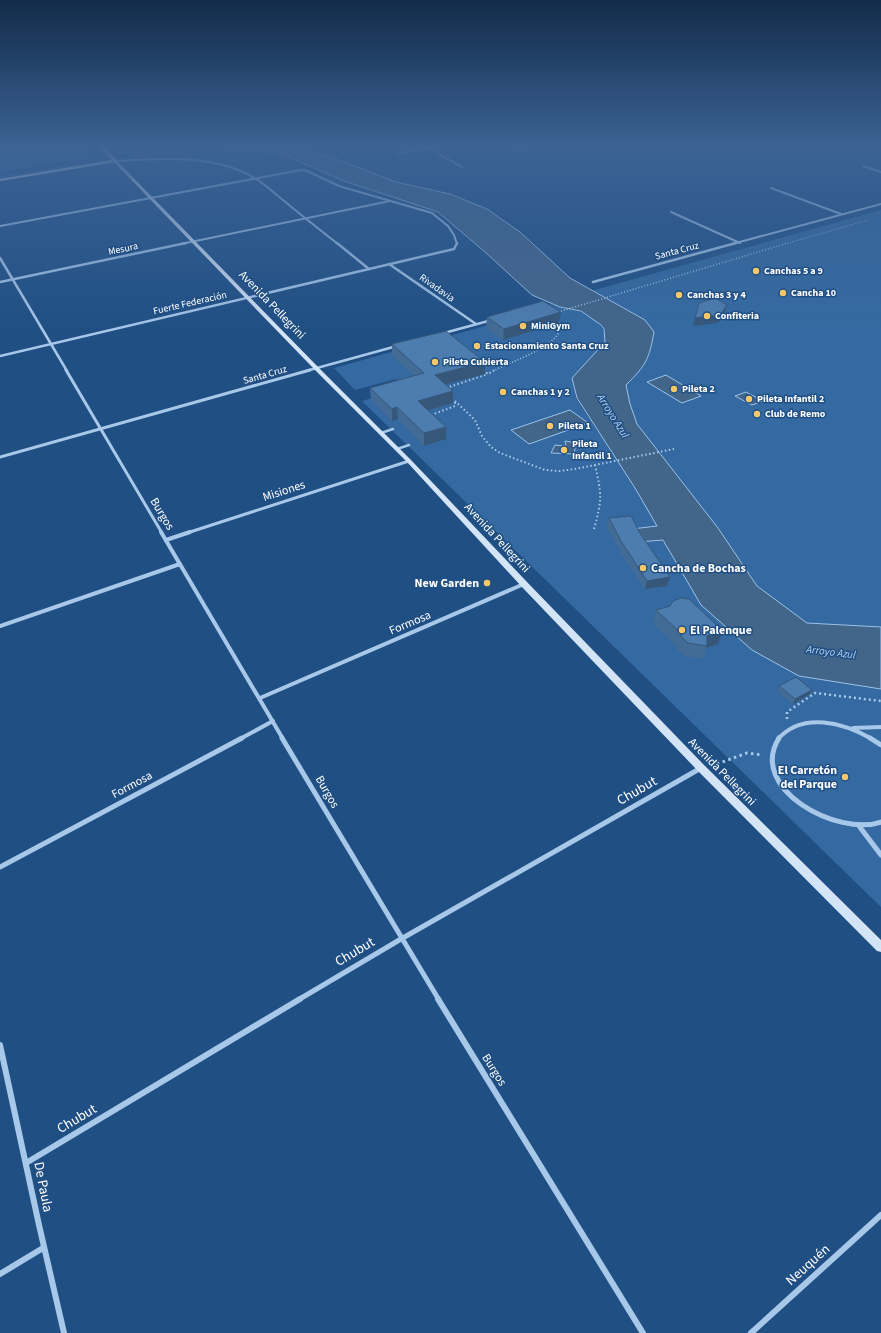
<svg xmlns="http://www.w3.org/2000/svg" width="881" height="1333" font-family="'Source Sans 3',sans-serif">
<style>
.green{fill:#346aa1}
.water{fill:#42658a;stroke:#9cc3ea}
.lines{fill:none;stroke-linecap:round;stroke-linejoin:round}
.path-far4{stroke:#a8c8e9;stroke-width:1;stroke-dasharray:1 1.5;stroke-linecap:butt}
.path-far3{stroke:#a8c8e9;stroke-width:1.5;stroke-dasharray:1 2;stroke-linecap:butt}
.path-far2{stroke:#a8c8e9;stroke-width:2;stroke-dasharray:1.5 2.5;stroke-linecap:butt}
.path-far1{stroke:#a8c8e9;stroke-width:2.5;stroke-dasharray:2 3;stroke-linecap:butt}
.path{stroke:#a8c8e9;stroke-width:3;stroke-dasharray:2.5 3.5;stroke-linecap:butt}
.service{stroke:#a8c8e9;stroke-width:2.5}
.minor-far5{stroke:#a8c8e9;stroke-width:2}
.minor-far4{stroke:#a8c8e9;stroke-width:2.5}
.minor-far3{stroke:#a8c8e9;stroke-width:3}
.minor-far2{stroke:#a8c8e9;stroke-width:4}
.minor-far1{stroke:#a8c8e9;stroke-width:5}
.minor{stroke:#a8c8e9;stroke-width:6}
.secondary{fill:#d3e4f7;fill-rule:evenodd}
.primary{fill:#ebf3fe;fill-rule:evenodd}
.wall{fill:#426b96}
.shaded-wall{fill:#36577a}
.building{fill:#4d7cae;stroke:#36577a}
.poi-dot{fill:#f6c869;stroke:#204f84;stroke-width:1.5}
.labels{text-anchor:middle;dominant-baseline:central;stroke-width:3;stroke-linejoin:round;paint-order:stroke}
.far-street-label{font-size:10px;fill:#fff;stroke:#204f84}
.far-poi-label{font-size:10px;font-weight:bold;fill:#fff;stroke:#204f84;text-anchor:start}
.far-water-label{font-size:11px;font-style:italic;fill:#b4d2f0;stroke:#204f84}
.street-label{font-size:12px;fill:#fff;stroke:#204f84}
.poi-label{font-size:12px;font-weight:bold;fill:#fff;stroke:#204f84;text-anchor:start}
.near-street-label{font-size:14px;fill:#fff;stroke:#204f84}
</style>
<rect width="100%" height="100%" fill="#204f84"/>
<!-- green -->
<g class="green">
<polygon points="0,144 81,144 92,157 0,172"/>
<polygon points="78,164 81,165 0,179 0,176"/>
<path d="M 881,210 L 881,627 L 807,623 L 757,586 L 718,528 L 637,424 L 630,404 L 626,385 C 646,365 649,360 654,332 L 591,291 Z"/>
<path d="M 551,304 C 561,308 570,308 579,311 C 591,314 608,328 605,342 L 572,378 L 576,398 L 635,488 L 799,676 L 881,689 L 881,907 L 362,401 L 405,388 L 396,379 L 355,390 L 334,368 L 546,309 Z"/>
</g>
<!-- water -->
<g class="water">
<path d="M 212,144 L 265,144 L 293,149 L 339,160 L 396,182 L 450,194 L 487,209 L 520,232 L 570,278 L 645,320 L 654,332 C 649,360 646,365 626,385 L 630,404 L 637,424 L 718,528 L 757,586 L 807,623 L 881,627 L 881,689 L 799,676 L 752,650 L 701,605 L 663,540 L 638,542 L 632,529 L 657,526 L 635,488 L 577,398 L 572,378 L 605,342 L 604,329 L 601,325 L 581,311 L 560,307 L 532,295 L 485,252 L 438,212 L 344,181 L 284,155 Z"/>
<polygon points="666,375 701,396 682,403 647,382"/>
<polygon points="746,392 763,401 752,405 735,396"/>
<polygon points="570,410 588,423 529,444 511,430"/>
<polygon points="565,441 576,443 574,454 551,453 555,445 564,446 566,445"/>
</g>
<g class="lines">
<!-- path-far4 -->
<polyline class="path-far4" points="785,244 868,220"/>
<!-- path-far3 -->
<g class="path-far3">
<polyline points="558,312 788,243"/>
<polyline points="483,370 485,371"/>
<path d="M 493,371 C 510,362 551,349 559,332 C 561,327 559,322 558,317"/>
</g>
<!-- path-far2 -->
<g class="path-far2">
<polyline points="483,370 488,374 495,370"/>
<polyline points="446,388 488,374"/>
<polyline points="455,401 475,420 482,436 491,447 500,453 545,470 560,471 575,469 674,449"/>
<polyline points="431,415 455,406 455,401"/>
<path d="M 594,529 C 602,500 602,495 595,465"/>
</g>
<!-- path-far1 -->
<polyline class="path-far1" points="787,719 787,712 815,693 881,701"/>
<!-- path -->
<polyline class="path" points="717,764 747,753 762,755"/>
<!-- service -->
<g class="service">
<polyline points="381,433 393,429"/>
<polyline points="397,449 409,445"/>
</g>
<!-- minor-far5 -->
<g class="minor-far5">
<polyline points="510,144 525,151"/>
<polyline points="428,148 462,167"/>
<polyline points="398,154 450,144"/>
<path d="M 115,161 C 159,158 217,154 256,179 C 266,185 274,193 283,200 C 301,215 320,230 338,244"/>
<polyline points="863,166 881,172"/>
<polyline points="771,188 841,214"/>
<polyline points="671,212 740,243"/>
<polyline points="0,226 301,170 307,171 339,186 432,213 448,226 454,235 457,244"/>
<polyline points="181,244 390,201"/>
<polyline points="732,244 881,204"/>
</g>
<!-- minor-far4 -->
<g class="minor-far4">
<polyline points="337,243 369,269"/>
<polyline points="0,258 67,371"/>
<polyline points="389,264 476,324"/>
<polyline points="0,282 186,243"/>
<polyline points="593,282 736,243"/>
<polyline points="444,333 492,320"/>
<polyline points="0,356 454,249 457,243"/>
<polyline points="306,371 397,346"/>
</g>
<!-- minor-far3 -->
<g class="minor-far3">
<polyline points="66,370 162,533"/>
<polyline points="0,457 310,370"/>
<polyline points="187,533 409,461"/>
</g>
<!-- minor-far2 -->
<g class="minor-far2">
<polyline points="161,532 283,739"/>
<polyline points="166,540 190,532"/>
<polyline points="0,626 180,564"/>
<polyline points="260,698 524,584"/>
<polyline points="853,728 881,727"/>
<polyline points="240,739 273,721"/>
<path d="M 778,739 C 803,711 844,723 872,739"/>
</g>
<!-- minor-far1 -->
<g class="minor-far1">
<polyline points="282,738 439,1000"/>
<path d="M 779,738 C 747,789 838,837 881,822"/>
<polyline points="870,738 881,745"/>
<polyline points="859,826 881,855"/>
<polyline points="0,867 242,738"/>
<polyline points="298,1000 401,939 701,768"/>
</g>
<!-- minor -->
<g class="minor">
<polyline points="438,999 643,1333"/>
<polyline points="0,1045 39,1225 64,1333"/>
<polyline points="26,1163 300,999"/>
<polyline points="0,1274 43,1248"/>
<polyline points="751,1333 881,1215"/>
</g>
<!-- secondary -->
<polygon class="secondary" points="114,160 116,160 319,368 411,460 527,582 704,765 881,940 881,952 877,951 698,771 521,586 407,462 315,370 114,162"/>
<!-- primary -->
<polygon class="primary" points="96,144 100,144 117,160 117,162 0,181 0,179 112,160"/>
</g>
<!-- wall -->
<g class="wall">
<polygon points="561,312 559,323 503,340 486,329 487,317"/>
<polygon points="392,344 485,374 446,384 453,403 429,410 446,439 424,446 398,419 392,421 371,400 370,388 414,376 392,356"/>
<polygon points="609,518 640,533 670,577 667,586 645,589 619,550 607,527"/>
<polygon points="670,606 723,631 718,644 706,648 703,659 684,656 677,649 678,647 653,624 656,610"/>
<polygon points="779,686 812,690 810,694 793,704 777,691"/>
</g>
<!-- shaded-wall -->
<g class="shaded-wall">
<polygon points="727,305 725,312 718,323 693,326 695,318"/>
<polygon points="561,312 559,323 503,340 504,329"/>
<polygon points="485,362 485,374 435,387 435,375"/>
<polygon points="453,391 453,403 419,413 418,401"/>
<polygon points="397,407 398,419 392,421 392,409"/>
<polygon points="446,427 446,439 424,446 424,433"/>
<polygon points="670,577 667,586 645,589 647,581"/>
<polygon points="723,631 718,644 706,648 707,636"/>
<polygon points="812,690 810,694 793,704 795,699"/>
</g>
<!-- building -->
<g class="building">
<polygon points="715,298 727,305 720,315 695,318 699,303"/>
<polygon points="543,301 561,312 504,329 487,317"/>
<polygon points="446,331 485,362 435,375 453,391 418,401 446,427 424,433 397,407 392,409 370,388 424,373 392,344"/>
<polygon points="631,516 640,533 670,577 647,581 621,541 609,518"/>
<polygon points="681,598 689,599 723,631 707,636 707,646 688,643 681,636 681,633 656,610 670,606 673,601"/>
<polygon points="796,677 812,690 795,699 779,686"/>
</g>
<!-- sky -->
<linearGradient id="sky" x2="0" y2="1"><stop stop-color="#122b49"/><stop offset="0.44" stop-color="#3c6394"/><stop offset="1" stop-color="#3c6394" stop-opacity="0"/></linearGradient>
<rect width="881" height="331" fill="url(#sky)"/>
<!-- markers -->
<g class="poi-dot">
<circle cx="756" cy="271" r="4"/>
<circle cx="783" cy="293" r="4"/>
<circle cx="679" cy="295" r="4"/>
<circle cx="707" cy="316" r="4"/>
<circle cx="523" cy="326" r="4"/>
<circle cx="477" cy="346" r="4"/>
<circle cx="435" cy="362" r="4"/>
<circle cx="674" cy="389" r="4"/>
<circle cx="503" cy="392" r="4"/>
<circle cx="749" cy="399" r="4"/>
<circle cx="757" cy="414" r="4"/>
<circle cx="550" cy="426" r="4"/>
<circle cx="564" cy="450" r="4"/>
<circle cx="643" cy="568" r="4"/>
<circle cx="487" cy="583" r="4"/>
<circle cx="682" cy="630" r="4"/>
<circle cx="845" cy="777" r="4"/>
</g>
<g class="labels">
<!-- far-street labels -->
<g class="far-street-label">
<text transform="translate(123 249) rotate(-12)">Mesura</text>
<text transform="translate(677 251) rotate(-15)">Santa Cruz</text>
<text transform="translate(437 288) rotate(35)">Rivadavia</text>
<text transform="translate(190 303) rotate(-13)">Fuerte Federación</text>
<text transform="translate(265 375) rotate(-16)">Santa Cruz</text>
</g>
<!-- far-poi labels -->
<g class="far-poi-label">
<text x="764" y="271">Canchas 5 a 9</text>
<text x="791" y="293">Cancha 10</text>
<text x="687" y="295">Canchas 3 y 4</text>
<text x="715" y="316">Confiteria</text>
<text x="531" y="326">MiniGym</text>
<text x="485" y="346">Estacionamiento Santa Cruz</text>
<text x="443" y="362">Pileta Cubierta</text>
<text x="682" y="389">Pileta 2</text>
<text x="511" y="392">Canchas 1 y 2</text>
<text x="757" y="399">Pileta Infantil 2</text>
<text x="765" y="414">Club de Remo</text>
<text x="558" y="426">Pileta 1</text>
<text x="572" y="444">Pileta<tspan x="572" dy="12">Infantil 1</tspan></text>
</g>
<!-- far-water labels -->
<g class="far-water-label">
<text transform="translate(613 416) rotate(58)">Arroyo Azul</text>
<text transform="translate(831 652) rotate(7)">Arroyo Azul</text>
</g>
<!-- street labels -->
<g class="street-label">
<text transform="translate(272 305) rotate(46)">Avenida Pellegrini</text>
<text transform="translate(284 491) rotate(-18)">Misiones</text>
<text transform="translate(162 514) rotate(59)">Burgos</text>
<text transform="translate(497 538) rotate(47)">Avenida Pellegrini</text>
<text transform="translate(410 623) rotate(-23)">Formosa</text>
<text transform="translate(722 772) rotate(45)">Avenida Pellegrini</text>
<text transform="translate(132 785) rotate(-28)">Formosa</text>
<text transform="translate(327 792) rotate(60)">Burgos</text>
<text transform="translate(494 1070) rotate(58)">Burgos</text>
</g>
<!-- poi labels -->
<g class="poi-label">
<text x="651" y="568">Cancha de Bochas</text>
<text x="479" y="583" text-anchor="end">New Garden</text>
<text x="690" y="630">El Palenque</text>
<text x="837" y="770" text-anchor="end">El Carretón<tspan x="837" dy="14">del Parque</tspan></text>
</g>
<!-- near-street labels -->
<g class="near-street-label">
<text transform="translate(637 791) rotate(-30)">Chubut</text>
<text transform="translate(355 952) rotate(-31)">Chubut</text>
<text transform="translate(77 1119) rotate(-31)">Chubut</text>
<text transform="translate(43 1187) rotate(79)">De Paula</text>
<text transform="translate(808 1265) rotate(-42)">Neuquén</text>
</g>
</g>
</svg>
